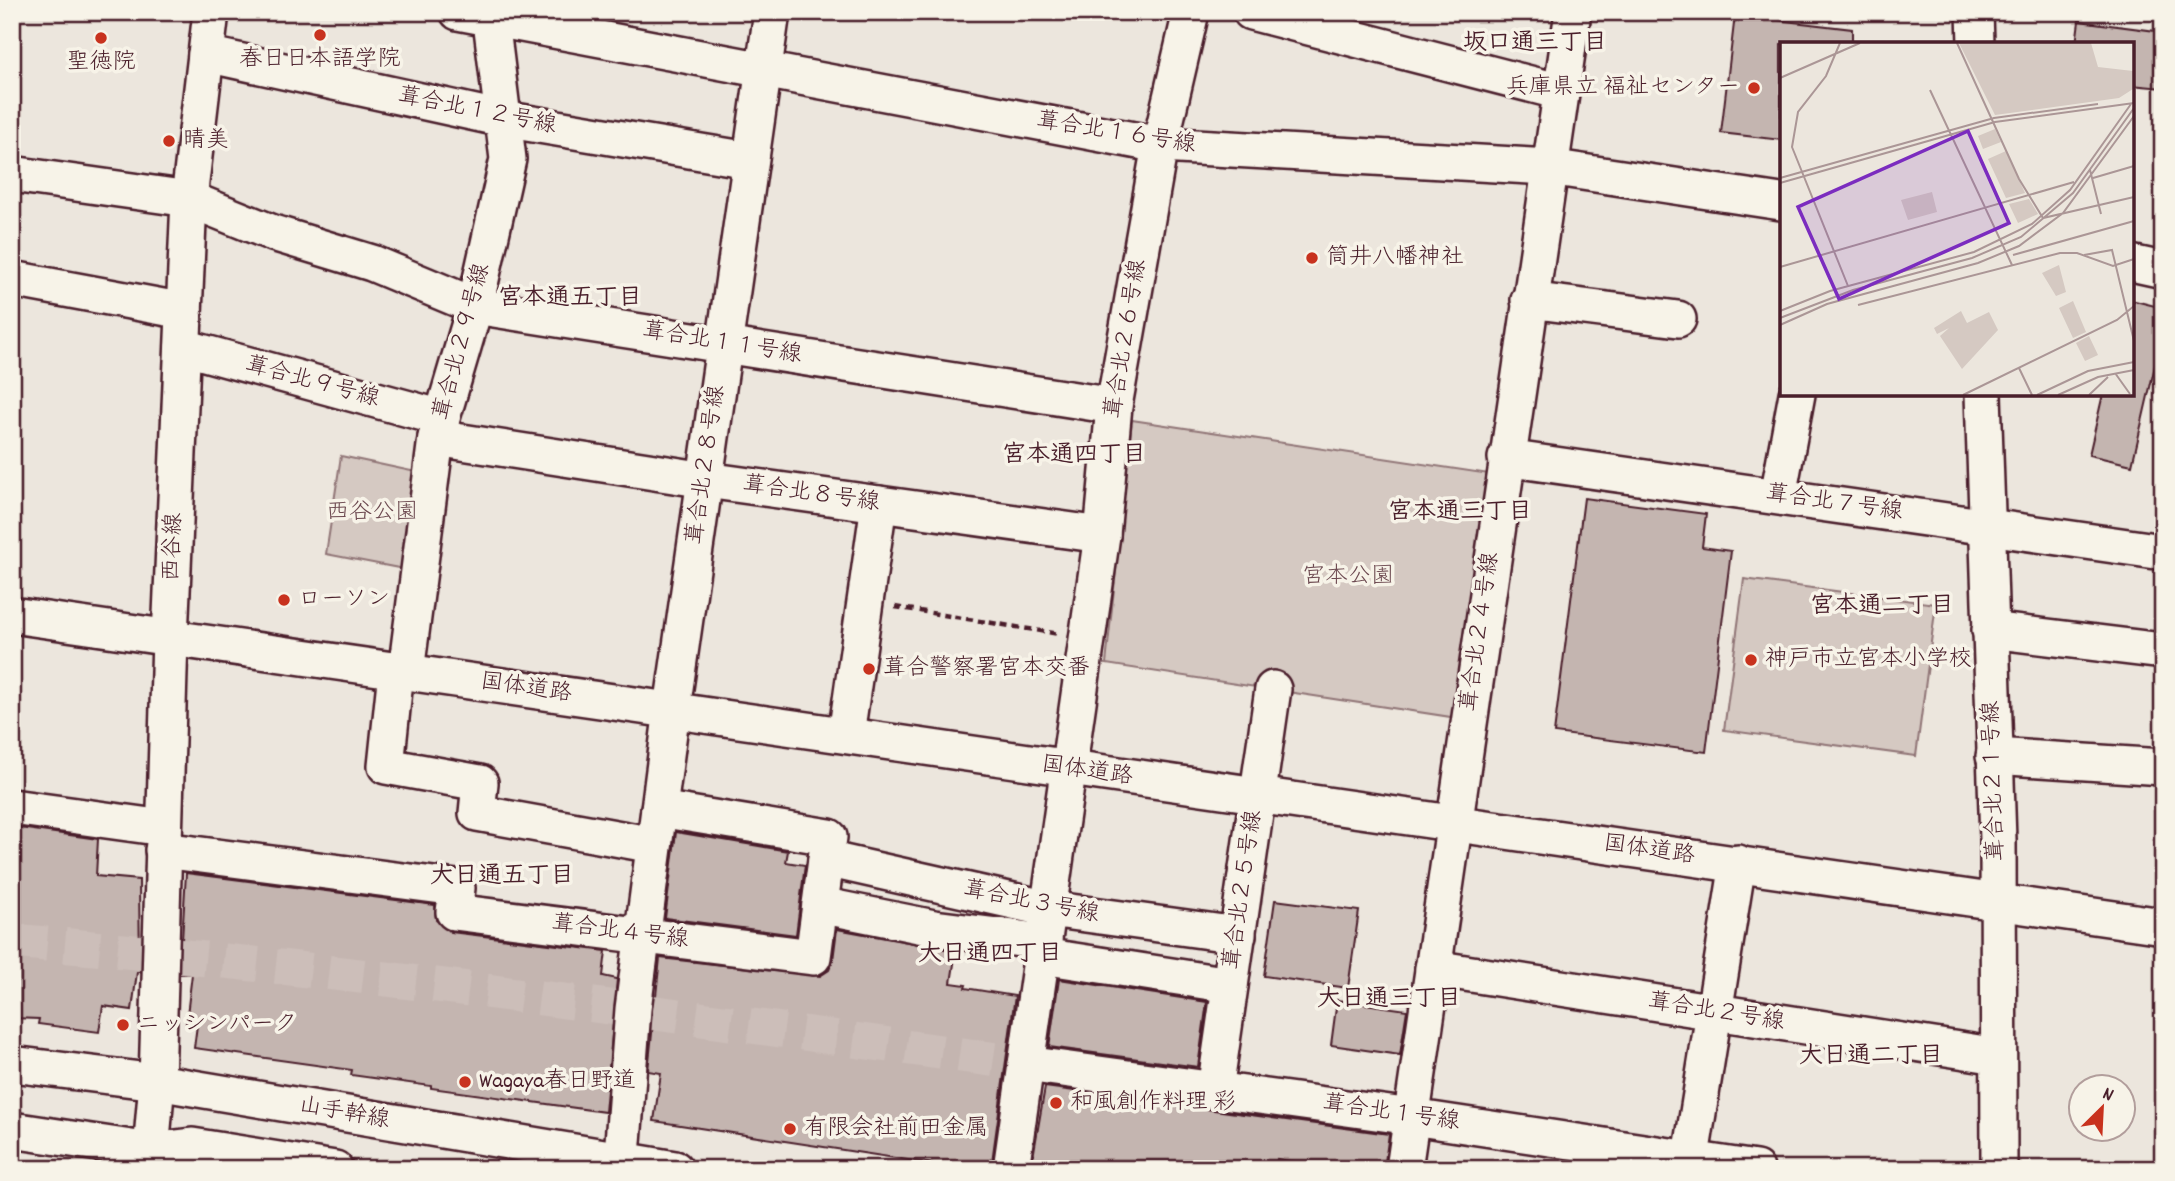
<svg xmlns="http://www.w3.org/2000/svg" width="2175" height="1181" font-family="Dekko,'Klee One',sans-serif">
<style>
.green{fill:#d5c9c2;stroke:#907476;stroke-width:2}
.building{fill:#c4b5b0;stroke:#4a1f2b;stroke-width:2}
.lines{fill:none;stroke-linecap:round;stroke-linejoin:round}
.minor-tunnel{stroke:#ccbeb9;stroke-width:35;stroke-dasharray:35 18;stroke-linecap:butt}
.minor-casing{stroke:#4a1f2b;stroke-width:40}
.path{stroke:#4a1f2b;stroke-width:4.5;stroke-dasharray:7 5;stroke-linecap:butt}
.minor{stroke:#f7f3e8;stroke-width:35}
.poi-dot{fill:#c8321e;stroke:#f7f3e8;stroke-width:2.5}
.labels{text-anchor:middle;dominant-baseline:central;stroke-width:7;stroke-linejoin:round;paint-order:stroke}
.poi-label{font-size:23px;fill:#4a1f2b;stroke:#f7f3e8;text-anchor:start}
.street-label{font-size:23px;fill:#4a1f2b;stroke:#f7f3e8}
.park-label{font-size:23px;fill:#6d4a51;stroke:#f7f3e8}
.neighbourhood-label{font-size:24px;font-weight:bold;fill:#4a1f2b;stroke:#f7f3e8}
.inset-road{fill:none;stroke:#ab9696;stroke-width:2}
.view{fill:#7b2cbf;fill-opacity:0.15;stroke:#7b2cbf;stroke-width:3.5}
.inset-edge{fill:none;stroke:#4a1f2b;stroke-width:3.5}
</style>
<rect width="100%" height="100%" fill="#ece6dd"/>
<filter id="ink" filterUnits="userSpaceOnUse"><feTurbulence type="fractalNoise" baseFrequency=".0143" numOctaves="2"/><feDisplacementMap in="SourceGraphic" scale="14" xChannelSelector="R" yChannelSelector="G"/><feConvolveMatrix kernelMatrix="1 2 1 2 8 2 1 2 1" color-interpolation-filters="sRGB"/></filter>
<g filter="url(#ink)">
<!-- green -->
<g class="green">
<polygon points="1132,420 1496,475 1464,719 1106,664"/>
<polygon points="341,456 416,472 404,569 326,554"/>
<polygon points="1744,579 1936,604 1916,756 1724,730"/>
</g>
<!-- building -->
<g class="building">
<polygon points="1735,15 1852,29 1852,44 1781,44 1781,140 1721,133"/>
<polygon points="2079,21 2163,32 2163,88 2131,85 2131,44 2076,44"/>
<polygon points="2131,300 2163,308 2163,331 2132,465 2089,455 2103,394 2131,394"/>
<polygon points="1584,498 1706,514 1702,547 1731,551 1706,752 1554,733"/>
<polygon points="12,827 98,839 96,876 139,880 140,972 137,972 132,1010 103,1006 99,1032 38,1024 39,1019 12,1018"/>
<polygon points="676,832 788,851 786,862 805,865 796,935 665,918"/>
<polygon points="186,873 435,905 436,920 451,932 606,951 603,976 617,979 605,1112 431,1088 431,1086 351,1075 352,1070 194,1048 197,1025 186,1023 192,974 180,974"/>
<polygon points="1275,900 1359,911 1348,988 1264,976"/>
<polygon points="837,929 956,951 951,983 966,985 965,988 1015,996 991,1169 947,1166 654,1121 661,1073 648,1071 660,958 820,976 829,970 833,960"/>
<polygon points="1059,979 1207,1002 1198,1067 1049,1047"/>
<polygon points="1337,1000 1407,1010 1400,1055 1331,1045"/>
<polygon points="1045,1087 1389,1134 1384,1169 1340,1169 1277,1159 1275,1169 1031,1169"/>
</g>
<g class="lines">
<!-- minor-tunnel -->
<path class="minor-tunnel" d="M 12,941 C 352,969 689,1017 1026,1064"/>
<!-- minor casing -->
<g class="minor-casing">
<g id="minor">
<polyline points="458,12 1160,145 1549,167 1781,202"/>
<polyline points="1251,12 1561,92"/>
<polyline points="1975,12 1976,44"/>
<polyline points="206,54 503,119 749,160"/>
<polyline points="12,174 189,199 273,233 372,263 475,306 1114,406"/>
<polyline points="2131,263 2163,270"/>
<polyline points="12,279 184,311"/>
<polyline points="1529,300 1678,319"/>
<polyline points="183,347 442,418"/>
<polyline points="1983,394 1998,840 1999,1169"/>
<polyline points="436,438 706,480 1102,535"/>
<polyline points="1506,458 2163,552"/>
<polyline points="1778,496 1797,394"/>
<polyline points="12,615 2163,926"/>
<polyline points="1990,630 2163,651"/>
<polyline points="396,671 386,766 480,783 477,813 654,845"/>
<polyline points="406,672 436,438 475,306 508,159 490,12"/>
<polyline points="846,735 879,504"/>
<polyline points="1994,756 2163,767"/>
<polyline points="12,807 164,828"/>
<polyline points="163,850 457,888 454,912 813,957 829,837 659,809"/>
<polyline points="826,859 1049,909 1238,935"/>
<polyline points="820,905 934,928 1044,942"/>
<polyline points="1042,956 1230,985"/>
<polyline points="1433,968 1998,1056"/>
<polyline points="12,1064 157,1082 675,1169"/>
<polyline points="1026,1064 1412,1117 1756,1169"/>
<polyline points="1215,1090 1273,689"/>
<polyline points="12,1130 151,1151 192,1146 335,1169"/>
<polyline points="153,1169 151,1151 157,1082 170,638 189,199 211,12"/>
<polyline points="621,1169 633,1009 672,709 772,12"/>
<polyline points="1011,1169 1102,535 1114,406 1160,145 1191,12"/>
<polyline points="1404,1169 1573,12"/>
<polyline points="1689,1169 1738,863"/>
</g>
</g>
<!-- path -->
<polyline class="path" points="895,607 1059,634"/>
<!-- minor -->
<use href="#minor" class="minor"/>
</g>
</g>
<!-- markers -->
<g class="poi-dot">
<circle cx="320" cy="35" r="7"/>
<circle cx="101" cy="38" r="7"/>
<circle cx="1754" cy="88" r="7"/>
<circle cx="169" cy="141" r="7"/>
<circle cx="1312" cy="258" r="7"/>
<circle cx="284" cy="600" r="7"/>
<circle cx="1751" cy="660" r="7"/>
<circle cx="869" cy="669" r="7"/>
<circle cx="123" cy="1025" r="7"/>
<circle cx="465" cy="1082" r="7"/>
<circle cx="1056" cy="1103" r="7"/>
<circle cx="790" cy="1129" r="7"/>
</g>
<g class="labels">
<!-- poi labels -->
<g class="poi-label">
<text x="320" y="60" text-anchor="middle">春日日本語学院</text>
<text x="101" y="63" text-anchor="middle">聖徳院</text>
<text x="1740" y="88" text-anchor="end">兵庫県立 福祉センター</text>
<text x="183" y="141">晴美</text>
<text x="1326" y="258">筒井八幡神社</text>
<text x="298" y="600">ローソン</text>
<text x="1765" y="660">神戸市立宮本小学校</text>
<text x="883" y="669">葺合警察署宮本交番</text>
<text x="137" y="1025">ニッシンパーク</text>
<text x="479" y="1082">Wagaya春日野道</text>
<text x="1070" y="1103">和風創作料理 彩</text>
<text x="804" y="1129">有限会社前田金属</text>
</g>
<!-- street labels -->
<g class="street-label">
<text transform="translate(477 112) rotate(11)">葺合北１２号線</text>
<text transform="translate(1116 134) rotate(9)">葺合北１６号線</text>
<text transform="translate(1127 339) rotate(-81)">葺合北２６号線</text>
<text transform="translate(463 342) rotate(-75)">葺合北２９号線</text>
<text transform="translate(722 344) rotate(9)">葺合北１１号線</text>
<text transform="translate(312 383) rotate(15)">葺合北９号線</text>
<text transform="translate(707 465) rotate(-82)">葺合北２８号線</text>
<text transform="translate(811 495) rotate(8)">葺合北８号線</text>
<text transform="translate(1834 504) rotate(8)">葺合北７号線</text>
<text transform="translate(174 547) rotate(-88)">西谷線</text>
<text transform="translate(1481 632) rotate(-82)">葺合北２４号線</text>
<text transform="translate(526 689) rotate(8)">国体道路</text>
<text transform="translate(1087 772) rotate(8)">国体道路</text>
<text transform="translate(1995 781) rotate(-92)">葺合北２１号線</text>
<text transform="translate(1649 851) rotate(8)">国体道路</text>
<text transform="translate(1244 890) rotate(-82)">葺合北２５号線</text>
<text transform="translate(1031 903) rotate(11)">葺合北３号線</text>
<text transform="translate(620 933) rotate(7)">葺合北４号線</text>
<text transform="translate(1716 1013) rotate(9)">葺合北２号線</text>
<text transform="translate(344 1114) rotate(10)">山手幹線</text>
<text transform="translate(1391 1114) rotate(8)">葺合北１号線</text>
</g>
<!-- park labels -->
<g class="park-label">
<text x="372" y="513">西谷公園</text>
<text x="1348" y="577">宮本公園</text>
</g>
<!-- neighbourhood labels -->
<g class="neighbourhood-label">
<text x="1535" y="44">坂口通三丁目</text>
<text x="570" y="299">宮本通五丁目</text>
<text x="1074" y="456">宮本通四丁目</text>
<text x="1460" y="513">宮本通三丁目</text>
<text x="1882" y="607">宮本通二丁目</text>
<text x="502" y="877">大日通五丁目</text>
<text x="990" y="955">大日通四丁目</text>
<text x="1389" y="1000">大日通三丁目</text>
<text x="1871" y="1057">大日通二丁目</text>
</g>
</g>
<!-- overview -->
<g transform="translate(1780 42)">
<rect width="354" height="354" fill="#ece6dd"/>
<path d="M 179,1 L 311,1 L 318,25 L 353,29 L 353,47 L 339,56 L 215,73 ZM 215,87 L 221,100 L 203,107 L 198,94 ZM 226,109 L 245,151 L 226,156 L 208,117 ZM 152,150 L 157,170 L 128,178 L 121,158 ZM 249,157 L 258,172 L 238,181 L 229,162 ZM 279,223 L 286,250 L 276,254 L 262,231 ZM 293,259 L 306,290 L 293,296 L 279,266 ZM 181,269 L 187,281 L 209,270 L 218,288 L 182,327 L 160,294 L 169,286 L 157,292 L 154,286 ZM 309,294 L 318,313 L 305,319 L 296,301 Z" fill="#d5c9c2"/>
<path class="inset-road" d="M 60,1 L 46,34 L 18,70 L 12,105 L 68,244M 177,1 L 239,137 L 263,176 L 354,155M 0,36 L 80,1M 150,48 L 232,223M 310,128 L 321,172M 0,136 L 214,76 L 318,62M 313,136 L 354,124M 0,141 L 215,80 L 354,61M 233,213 L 354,179M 304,213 L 332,208 L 354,299M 0,225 L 294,140M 78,263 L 280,211 L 297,211 L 333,224 L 354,217M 0,269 L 50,249 L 194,210 L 252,182 L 290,148 L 351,62M 0,276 L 73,248 L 192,216 L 241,195 L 293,151 L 354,66M 0,283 L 47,262 L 198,221 L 239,204 L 283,171 L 354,74M 239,326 L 252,353M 335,331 L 350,352M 183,353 L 337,278 L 354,264M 257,353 L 308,329 L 354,320M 278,353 L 318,335 L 354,328M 309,353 L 328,335"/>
<path class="view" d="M 188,89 L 229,181 L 59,257 L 18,165 Z"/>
<rect width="354" height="354" class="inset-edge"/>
</g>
<!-- margin -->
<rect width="2175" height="1181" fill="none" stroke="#f7f3e8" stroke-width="42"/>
<rect x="21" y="21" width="2133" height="1139" fill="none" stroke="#4a1f2b" stroke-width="2.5" filter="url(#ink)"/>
<!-- north arrow -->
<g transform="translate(2102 1108) rotate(24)"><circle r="33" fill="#f7f3e8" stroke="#b29e9c" stroke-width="2"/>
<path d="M0-5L12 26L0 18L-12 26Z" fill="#c8321e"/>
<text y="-10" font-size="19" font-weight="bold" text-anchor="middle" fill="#4a1f2b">N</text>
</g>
</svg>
